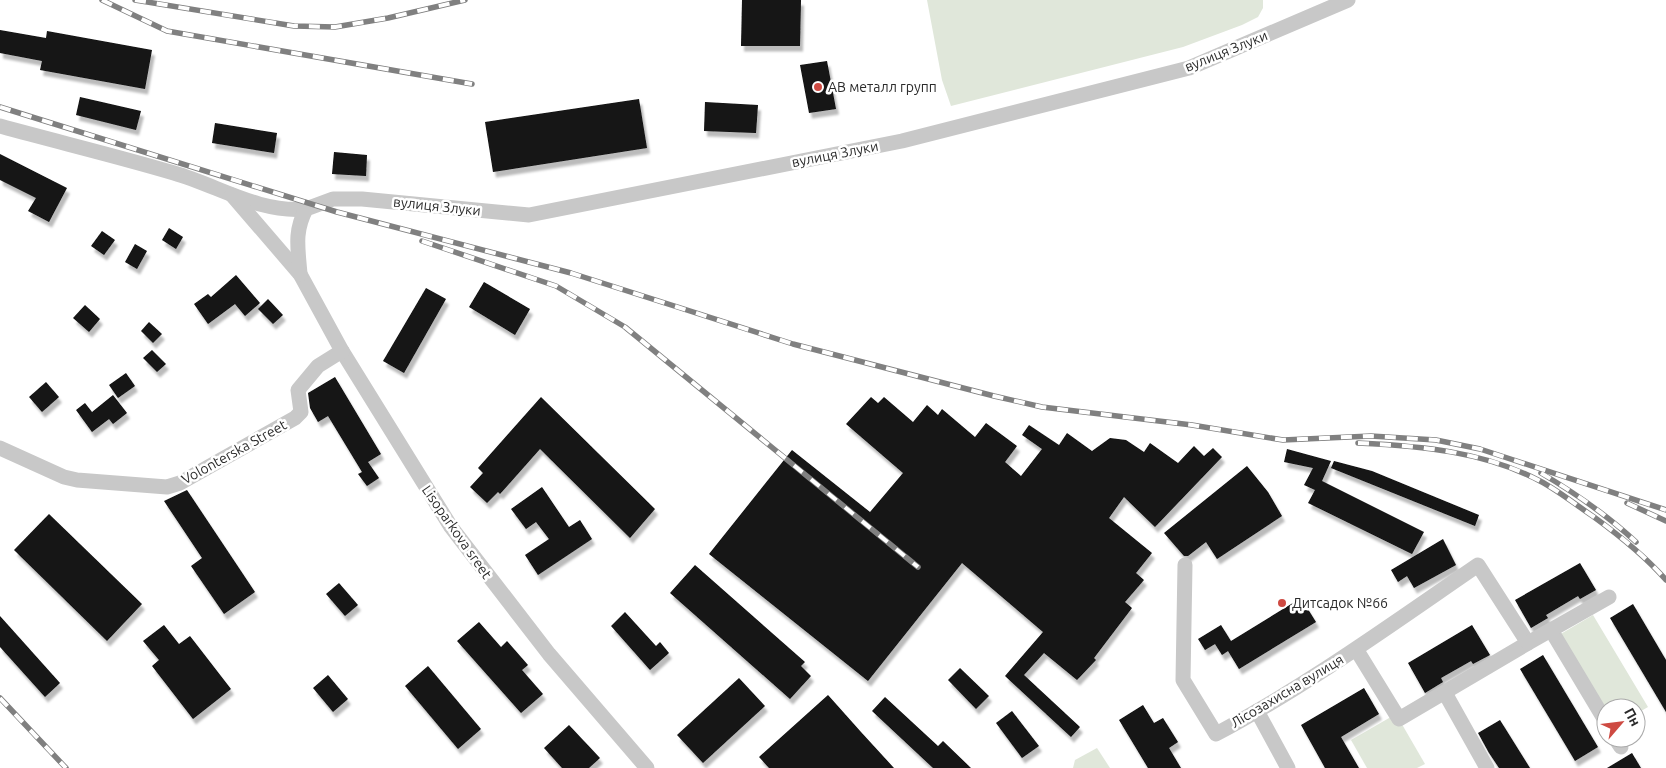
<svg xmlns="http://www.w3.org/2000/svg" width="1666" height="768" font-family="Ubuntu,sans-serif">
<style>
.green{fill:#e0e7da}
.building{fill:#121212;filter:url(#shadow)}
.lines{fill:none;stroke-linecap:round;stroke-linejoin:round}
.street{stroke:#c8c8c8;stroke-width:15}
.rail-casing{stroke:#808080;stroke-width:5.5}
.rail{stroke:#fff;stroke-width:4;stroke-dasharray:11;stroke-linecap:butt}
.poi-dot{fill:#ce4a42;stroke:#fff;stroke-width:2}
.labels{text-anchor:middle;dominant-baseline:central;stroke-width:5;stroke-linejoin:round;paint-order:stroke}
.street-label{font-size:14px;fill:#2b2b2b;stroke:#fff}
.poi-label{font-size:14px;fill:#2b2b2b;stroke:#fff;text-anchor:start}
</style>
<defs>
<filter id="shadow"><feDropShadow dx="3" dy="5.5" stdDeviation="1" flood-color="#0004"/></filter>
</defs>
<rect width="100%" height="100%" fill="#fff"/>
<!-- green -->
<g class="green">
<polygon points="927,0 1263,0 1263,8 1258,17 1242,25 1183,47 951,106 942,80"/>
<polygon points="1593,615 1648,707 1636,714 1636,708 1606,708 1559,635"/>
<polygon points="1396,714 1425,764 1417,768 1367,768 1351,740"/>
<polygon points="1097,748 1110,768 1073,768 1075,760"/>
</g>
<!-- building -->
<g class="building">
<polygon points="742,0 801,0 800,46 741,46"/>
<polygon points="0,30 46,38 47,31 152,50 145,89 40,70 42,61 0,53"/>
<polygon points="827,61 836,109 809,113 800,65"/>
<polygon points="80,97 141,111 136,130 76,115"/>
<polygon points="639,99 647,148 493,172 485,122"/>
<polygon points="705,102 758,105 756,133 704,131"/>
<polygon points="215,123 277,133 274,153 212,143"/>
<polygon points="334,152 367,155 366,176 332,174"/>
<polygon points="0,154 67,188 49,222 28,211 36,198 0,180"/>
<polygon points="169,228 183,237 176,249 162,240"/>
<polygon points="102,231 115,240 104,255 91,246"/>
<polygon points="135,244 147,251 137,269 125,262"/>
<polygon points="236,275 260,303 245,316 235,304 208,324 194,304 208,294 211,297"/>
<polygon points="484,282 530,309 515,335 469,307"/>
<polygon points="426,288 446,299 404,373 383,361"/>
<polygon points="268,299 283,315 273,324 258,309"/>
<polygon points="85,305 100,319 89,332 73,318"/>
<polygon points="149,322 162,334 153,343 141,331"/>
<polygon points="152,350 166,364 157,372 143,358"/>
<polygon points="126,373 135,386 118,398 109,385"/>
<polygon points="335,377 381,454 368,462 379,478 367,486 358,474 362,472 328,416 318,422 310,408 308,393"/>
<polygon points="46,382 59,397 42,412 29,397"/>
<polygon points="113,395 127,413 113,424 109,419 92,432 76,410 85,403 92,412"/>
<polygon points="541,397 655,509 630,538 540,449 500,494 498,492 487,503 470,487 483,473 478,468"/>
<polygon points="871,397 878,403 884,397 913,422 927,405 938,415 942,409 975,437 986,423 1017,446 1005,462 1021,476 1042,449 1022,435 1029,425 1059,445 1067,433 1092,451 1110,438 1126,440 1144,452 1150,443 1178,463 1194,446 1204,456 1213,448 1222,457 1155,527 1124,497 1109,518 1152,553 1136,573 1144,580 1125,602 1132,608 1094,658 1096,660 1077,680 1044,653 1024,675 1080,727 1071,737 1005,676 1043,632 962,563 868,681 709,554 792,450 870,512 903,473 846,424"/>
<polygon points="1287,449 1331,461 1322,481 1424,532 1412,554 1308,503 1315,490 1304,485 1313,468 1284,462"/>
<polygon points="1334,461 1372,471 1479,515 1475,526 1331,468"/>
<polygon points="1247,466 1268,492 1282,516 1217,559 1206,542 1188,556 1184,556 1164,533"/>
<polygon points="542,487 569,527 580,520 592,539 538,575 525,555 549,539 536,522 526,529 511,509"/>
<polygon points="187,490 255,592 224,614 191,566 202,558 164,501"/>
<polygon points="49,514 142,604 107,641 14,550"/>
<polygon points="1443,539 1456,565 1414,588 1407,576 1398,582 1391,570"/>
<polygon points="1580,563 1596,590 1580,599 1578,596 1546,615 1548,618 1531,628 1515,600"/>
<polygon points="695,565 805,662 801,666 811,676 790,699 670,593"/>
<polygon points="339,583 358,605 345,616 326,594"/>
<polygon points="1301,598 1316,622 1239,669 1228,651 1222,655 1215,644 1205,650 1198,639 1221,625 1231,641"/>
<polygon points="1633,604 1666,660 1666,712 1610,618"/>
<polygon points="625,612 656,646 660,642 669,653 650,670 611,626"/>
<polygon points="0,616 60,683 45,697 0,647"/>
<polygon points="479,622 501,647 507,641 528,665 522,670 543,694 521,713 457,641"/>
<polygon points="164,625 179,644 190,636 231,689 193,719 152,666 159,660 143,641"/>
<polygon points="1472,625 1490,655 1473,664 1471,661 1441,678 1443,682 1425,693 1408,663"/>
<polygon points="1543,655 1598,747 1575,761 1520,669"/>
<polygon points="428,666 481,729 458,749 405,686"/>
<polygon points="960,668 989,696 976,709 948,680"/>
<polygon points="328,675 348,699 333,712 313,688"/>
<polygon points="739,678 765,706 703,763 677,735"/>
<polygon points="1364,688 1379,714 1341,737 1359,768 1325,768 1301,725"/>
<polygon points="828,695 861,732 894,768 769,768 759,757"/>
<polygon points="885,697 938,746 943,741 971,768 933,768 872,711"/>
<polygon points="1143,705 1154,723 1163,718 1178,742 1169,748 1181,768 1148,768 1119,720"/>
<polygon points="1012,711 1039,746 1022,758 996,723"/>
<polygon points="1500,720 1530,768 1499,768 1489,753 1478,733"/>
<polygon points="569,725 600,758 589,768 562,768 544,748"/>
<polygon points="1632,753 1641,768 1607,768"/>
</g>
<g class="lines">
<!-- street -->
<g class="street">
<path d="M 0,126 C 58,142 117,156 174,173 C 219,186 258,213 306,209"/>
<polyline points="232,195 300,274 342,351 451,527 549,654 647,768"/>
<path d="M 300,274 C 298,248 294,232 306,209 L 333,199 L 362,199 L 529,215 L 902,141 L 1189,68 L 1348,0"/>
<polyline points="0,448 64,477 77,480 167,487 180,483 295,418 301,412 298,390 318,366 342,351"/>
<path d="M 1185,565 L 1183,680 L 1216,734 C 1308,685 1392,624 1478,565 L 1528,643 L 1399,719 L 1356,649"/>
<polyline points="1551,630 1606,722"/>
<polyline points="1528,643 1609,597"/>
<polyline points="1445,693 1487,768"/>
<polyline points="1257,711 1288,768"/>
<polyline points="1615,738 1621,747"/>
</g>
<!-- rail casing -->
<g class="rail-casing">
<g id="rail">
<polyline points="102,0 167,31 472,84"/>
<polyline points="135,0 294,26 335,27 388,18 465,0"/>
<polyline points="0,107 337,212 571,273 793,344 994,396 1042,407 1192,425 1283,440 1371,436 1436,440 1480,449 1666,510"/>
<polyline points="422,241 556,286 625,327 918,567"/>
<path d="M 1358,443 C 1420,446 1483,451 1540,481 C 1559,491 1576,505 1594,517 C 1620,536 1645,556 1666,580"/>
<path d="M 1541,473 C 1575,493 1607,515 1636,542"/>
<polyline points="1627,503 1666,521"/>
<polyline points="0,698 66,768"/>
</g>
</g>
<!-- rail -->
<use href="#rail" class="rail"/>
</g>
<!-- markers -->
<g class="poi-dot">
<circle cx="818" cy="87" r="5"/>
<circle cx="1282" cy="603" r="5"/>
</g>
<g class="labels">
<!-- street labels -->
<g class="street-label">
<text transform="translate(1226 51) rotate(-22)">вулиця Злуки</text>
<text transform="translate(835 154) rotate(-11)">вулиця Злуки</text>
<text transform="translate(437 206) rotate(6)">вулиця Злуки</text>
<text transform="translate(234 452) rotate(-29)">Volonterska Street</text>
<text transform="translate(457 532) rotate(55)">Lisoparkova sreet</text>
<text transform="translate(1287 691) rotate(-31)">Лісозахисна вулиця</text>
</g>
<!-- poi labels -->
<g class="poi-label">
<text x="828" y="87">АВ металл групп</text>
<text x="1292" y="603">Дитсадок №66</text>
</g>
</g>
<!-- north arrow -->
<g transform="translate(1621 723) rotate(62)"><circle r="24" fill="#ffffff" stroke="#aaaaaa"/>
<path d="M0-4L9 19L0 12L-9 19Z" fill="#ce4a42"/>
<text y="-8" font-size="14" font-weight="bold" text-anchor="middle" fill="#2b2b2b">Пн</text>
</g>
</svg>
